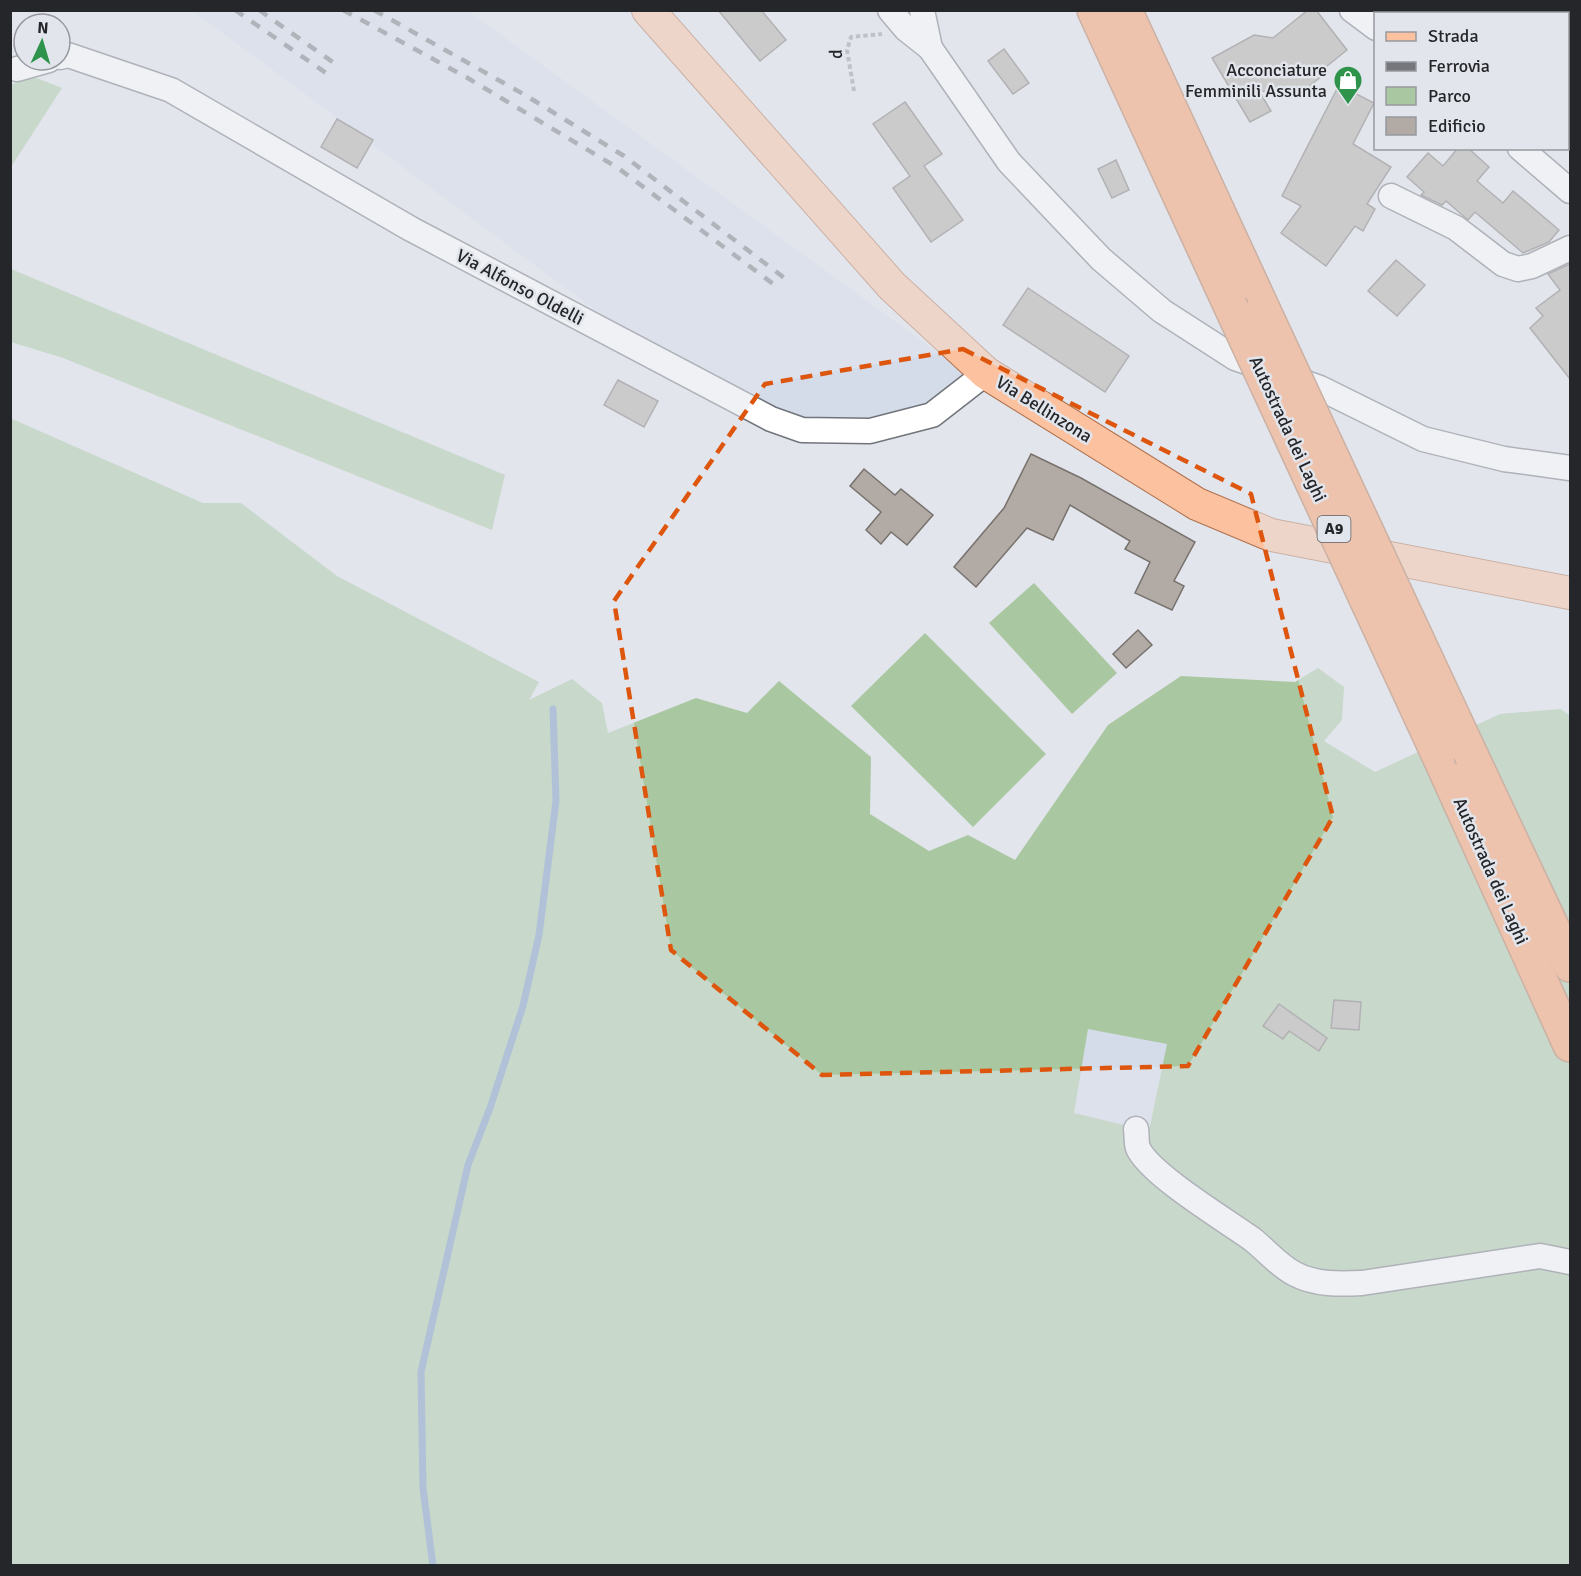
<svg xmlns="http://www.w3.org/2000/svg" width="1581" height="1576" font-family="Signika,sans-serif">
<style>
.built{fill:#d4dbe9}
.green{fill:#a9c7a1;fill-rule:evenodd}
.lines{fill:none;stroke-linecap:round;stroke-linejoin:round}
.stream{stroke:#7794bf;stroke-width:7}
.building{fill:#b1aaa5;stroke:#78726e;stroke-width:1.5}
.minor-casing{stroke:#71747a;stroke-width:27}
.major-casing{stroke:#af714d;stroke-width:34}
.highway-casing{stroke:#af714d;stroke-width:36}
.path{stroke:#94969c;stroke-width:4;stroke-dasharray:4.5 3;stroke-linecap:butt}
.minor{stroke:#fff;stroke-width:24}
.major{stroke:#fcc2a0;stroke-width:32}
.highway{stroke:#fa9961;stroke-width:33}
.rail{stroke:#75777c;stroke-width:4.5;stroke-dasharray:10 10;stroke-linecap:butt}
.highway-bridge-casing{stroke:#af714d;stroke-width:36;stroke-linecap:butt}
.highway-bridge{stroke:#fa9961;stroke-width:33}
.marked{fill:none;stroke:#de560d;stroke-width:4.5;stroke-dasharray:12 8;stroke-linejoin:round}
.labels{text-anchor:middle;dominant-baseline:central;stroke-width:5;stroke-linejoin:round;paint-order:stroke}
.shield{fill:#e2e5ec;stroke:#5e5f64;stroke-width:1.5}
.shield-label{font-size:16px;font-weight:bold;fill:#252629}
.street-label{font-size:18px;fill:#252629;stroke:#e2e5ec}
.poi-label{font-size:18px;fill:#252629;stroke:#e2e5ec;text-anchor:end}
</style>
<rect width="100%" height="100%" fill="#e2e5ec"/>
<!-- built -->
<g class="built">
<polygon points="193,11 468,11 969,375 932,415 802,430 665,362"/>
<polygon points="1088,1028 1168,1043 1149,1131 1074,1113"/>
</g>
<!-- green -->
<g class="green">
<polygon points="29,75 62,88 11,167 11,85"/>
<polygon points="11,269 505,475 492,530 63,358 11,342"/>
<path d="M 10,418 L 203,503 L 241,503 L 337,576 L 539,682 L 529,700 L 572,679 L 602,703 L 608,733 L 696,698 L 747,713 L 779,681 L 871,757 L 870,814 L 929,851 L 968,835 L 1015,860 L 1108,725 L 1181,676 L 1295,682 L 1318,668 L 1344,687 L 1342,720 L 1324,741 L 1375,772 L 1500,714 L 1561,709 L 1570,716 L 1570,1565 L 11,1565 ZM 1088,1029 L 1167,1044 L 1149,1131 L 1074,1113 Z"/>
<polygon points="1034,583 1117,673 1072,714 989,623"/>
<polygon points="925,633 1046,754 973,827 851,706"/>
</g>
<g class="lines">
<!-- stream -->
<polyline class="stream" points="433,1566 423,1488 421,1372 468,1165 490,1108 523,1006 539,935 556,801 553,709"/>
</g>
<!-- building -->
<g class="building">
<polygon points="718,10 761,10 786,40 760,61"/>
<polygon points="1308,10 1316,10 1347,50 1317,74 1322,76 1299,94 1259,91 1271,111 1250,122 1212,58 1254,35 1273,38"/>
<polygon points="1004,49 1029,83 1013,94 988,61"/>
<polygon points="1339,85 1374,103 1353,144 1391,167 1367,204 1375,209 1363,231 1355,226 1326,266 1281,233 1301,206 1282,196"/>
<polygon points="905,102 942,154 924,166 963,220 931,242 893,188 910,176 873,124"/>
<polygon points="337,119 373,140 357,168 321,147"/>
<polygon points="1458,148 1468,148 1489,167 1477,181 1503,203 1513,191 1559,230 1549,242 1523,253 1475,212 1468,220 1446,201 1442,205 1421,195 1424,192 1407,177 1428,153 1443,166"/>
<polygon points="1116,160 1129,190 1112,198 1098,169"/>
<polygon points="1396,260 1425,285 1397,316 1368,291"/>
<polygon points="1570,264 1570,379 1530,328 1543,316 1536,308 1560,290 1548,274"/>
<polygon points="1028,288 1129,356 1105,392 1003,325"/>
<polygon points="618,380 658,401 644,427 604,405"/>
<polygon points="1031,454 1081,478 1195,542 1174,581 1184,586 1172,610 1135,593 1150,562 1125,549 1130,541 1070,505 1053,540 1027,528 976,587 954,567 1004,508"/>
<polygon points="864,469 895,495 901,489 933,515 907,545 891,532 881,544 866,530 881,512 850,486"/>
<polygon points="1138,630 1152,645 1126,668 1113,654"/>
<polygon points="1334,1000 1361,1002 1359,1030 1331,1028"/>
<polygon points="1279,1004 1327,1038 1319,1051 1289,1031 1283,1039 1263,1026"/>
</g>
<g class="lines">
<!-- minor casing -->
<g class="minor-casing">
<g id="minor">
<polyline points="890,10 906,29 930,48"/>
<polyline points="922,10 930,48 1009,162 1101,259 1162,311 1235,358 1320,388 1423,439 1504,459 1570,468"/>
<polyline points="1352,10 1376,28"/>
<polyline points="1475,10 1492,14"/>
<polyline points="1568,27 1570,28"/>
<polyline points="60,57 68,55 171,90 411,229 771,419 802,430 870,431 932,415 986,373"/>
<polyline points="17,69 49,60"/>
<polyline points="1520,148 1570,191"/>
<polyline points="1391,196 1456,228 1503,264 1518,269 1532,266 1570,248"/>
<path d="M 1136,1129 C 1137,1135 1136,1143 1138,1148 C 1149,1174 1227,1221 1252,1239 C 1266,1250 1279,1266 1295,1274 C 1316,1285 1340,1284 1362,1283 L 1540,1256 L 1570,1262"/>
</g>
</g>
<!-- major casing -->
<g class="major-casing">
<polyline id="major" points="648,10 892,286 986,373 1197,504 1271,535 1570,593"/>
</g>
<!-- highway casing -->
<g class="highway-casing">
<g id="highway">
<polyline points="1094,10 1230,305"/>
<polyline points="1125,10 1263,309"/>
<polyline points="1438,754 1570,1045"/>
<polyline points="1472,757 1570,965"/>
</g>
</g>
<!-- path -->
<g class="path">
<polyline points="854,91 847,50 851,37 882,34"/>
<polyline points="1568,112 1570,120"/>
</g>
<!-- minor -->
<use href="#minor" class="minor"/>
<!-- major -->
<use href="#major" class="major"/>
<!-- highway -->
<use href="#highway" class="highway"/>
<!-- rail -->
<g class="rail">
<polyline points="235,10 326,73"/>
<polyline points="259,10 334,63"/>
<polyline points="343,10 466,77 618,168 780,289"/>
<polyline points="374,10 525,95 624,156 787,280"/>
</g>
<!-- highway-bridge casing -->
<g class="highway-bridge-casing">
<g id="highway-bridge">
<polyline points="1230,305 1438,754"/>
<polyline points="1263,309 1472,757"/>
</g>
</g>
<!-- highway-bridge -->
<use href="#highway-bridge" class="highway-bridge"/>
</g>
<!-- marked area -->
<path d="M0 0H1581V1576H0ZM 963,349 L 1251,494 L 1333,817 L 1188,1066 L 822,1075 L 671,950 L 614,601 L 765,384 Z" fill="#e2e5ec" fill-opacity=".55" fill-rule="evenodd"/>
<path class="marked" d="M 963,349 L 1251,494 L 1333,817 L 1188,1066 L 822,1075 L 671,950 L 614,601 L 765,384 Z"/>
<!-- icons -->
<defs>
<g id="shop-pin" transform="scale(1.5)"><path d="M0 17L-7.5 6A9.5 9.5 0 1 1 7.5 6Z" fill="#2e944b" stroke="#e2e5ec"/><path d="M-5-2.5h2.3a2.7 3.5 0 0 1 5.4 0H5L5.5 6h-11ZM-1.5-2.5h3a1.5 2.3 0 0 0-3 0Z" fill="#fff"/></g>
</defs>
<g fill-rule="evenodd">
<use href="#shop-pin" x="1348" y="80"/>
</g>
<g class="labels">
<!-- shield labels -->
<rect class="shield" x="1317.5" y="516" width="33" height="26" rx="4.5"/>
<g class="shield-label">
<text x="1334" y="529">A9</text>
</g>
<!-- street labels -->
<g class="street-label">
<text transform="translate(836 54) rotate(-91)">d</text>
<text transform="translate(520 287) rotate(28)">Via Alfonso Oldelli</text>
<text transform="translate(1044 409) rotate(32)">Via Bellinzona</text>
<text transform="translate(1288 429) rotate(65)">Autostrada dei Laghi</text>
<text transform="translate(1491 871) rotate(66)">Autostrada dei Laghi</text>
</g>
<!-- poi labels -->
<g class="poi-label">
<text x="1327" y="70">Acconciature<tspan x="1327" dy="21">Femminili Assunta</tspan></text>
</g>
</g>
<!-- border -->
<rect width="1581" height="1576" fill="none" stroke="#252629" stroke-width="24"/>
<!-- legend -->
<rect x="1374" y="12" width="195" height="138" fill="#e2e5ec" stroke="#96999e" stroke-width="1.5"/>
<rect x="1386" y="32" width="30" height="9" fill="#fcc2a0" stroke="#96999e" stroke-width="1.5"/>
<text x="1428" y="42" font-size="18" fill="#252629">Strada</text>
<rect x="1386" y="62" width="30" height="9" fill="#75777c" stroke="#96999e" stroke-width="1.5"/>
<text x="1428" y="72" font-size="18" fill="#252629">Ferrovia</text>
<rect x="1386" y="87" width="30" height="18" fill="#a9c7a1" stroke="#96999e" stroke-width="1.5"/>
<text x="1428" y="102" font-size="18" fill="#252629">Parco</text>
<rect x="1386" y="117" width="30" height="18" fill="#b1aaa5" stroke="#96999e" stroke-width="1.5"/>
<text x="1428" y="132" font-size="18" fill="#252629">Edificio</text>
<!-- north arrow -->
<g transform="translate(42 42) rotate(4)"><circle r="28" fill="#e2e5ec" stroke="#96999e" stroke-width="1.5"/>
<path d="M0-4.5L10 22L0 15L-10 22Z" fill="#2e944b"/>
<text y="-9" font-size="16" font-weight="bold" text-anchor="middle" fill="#252629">N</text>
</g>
</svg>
